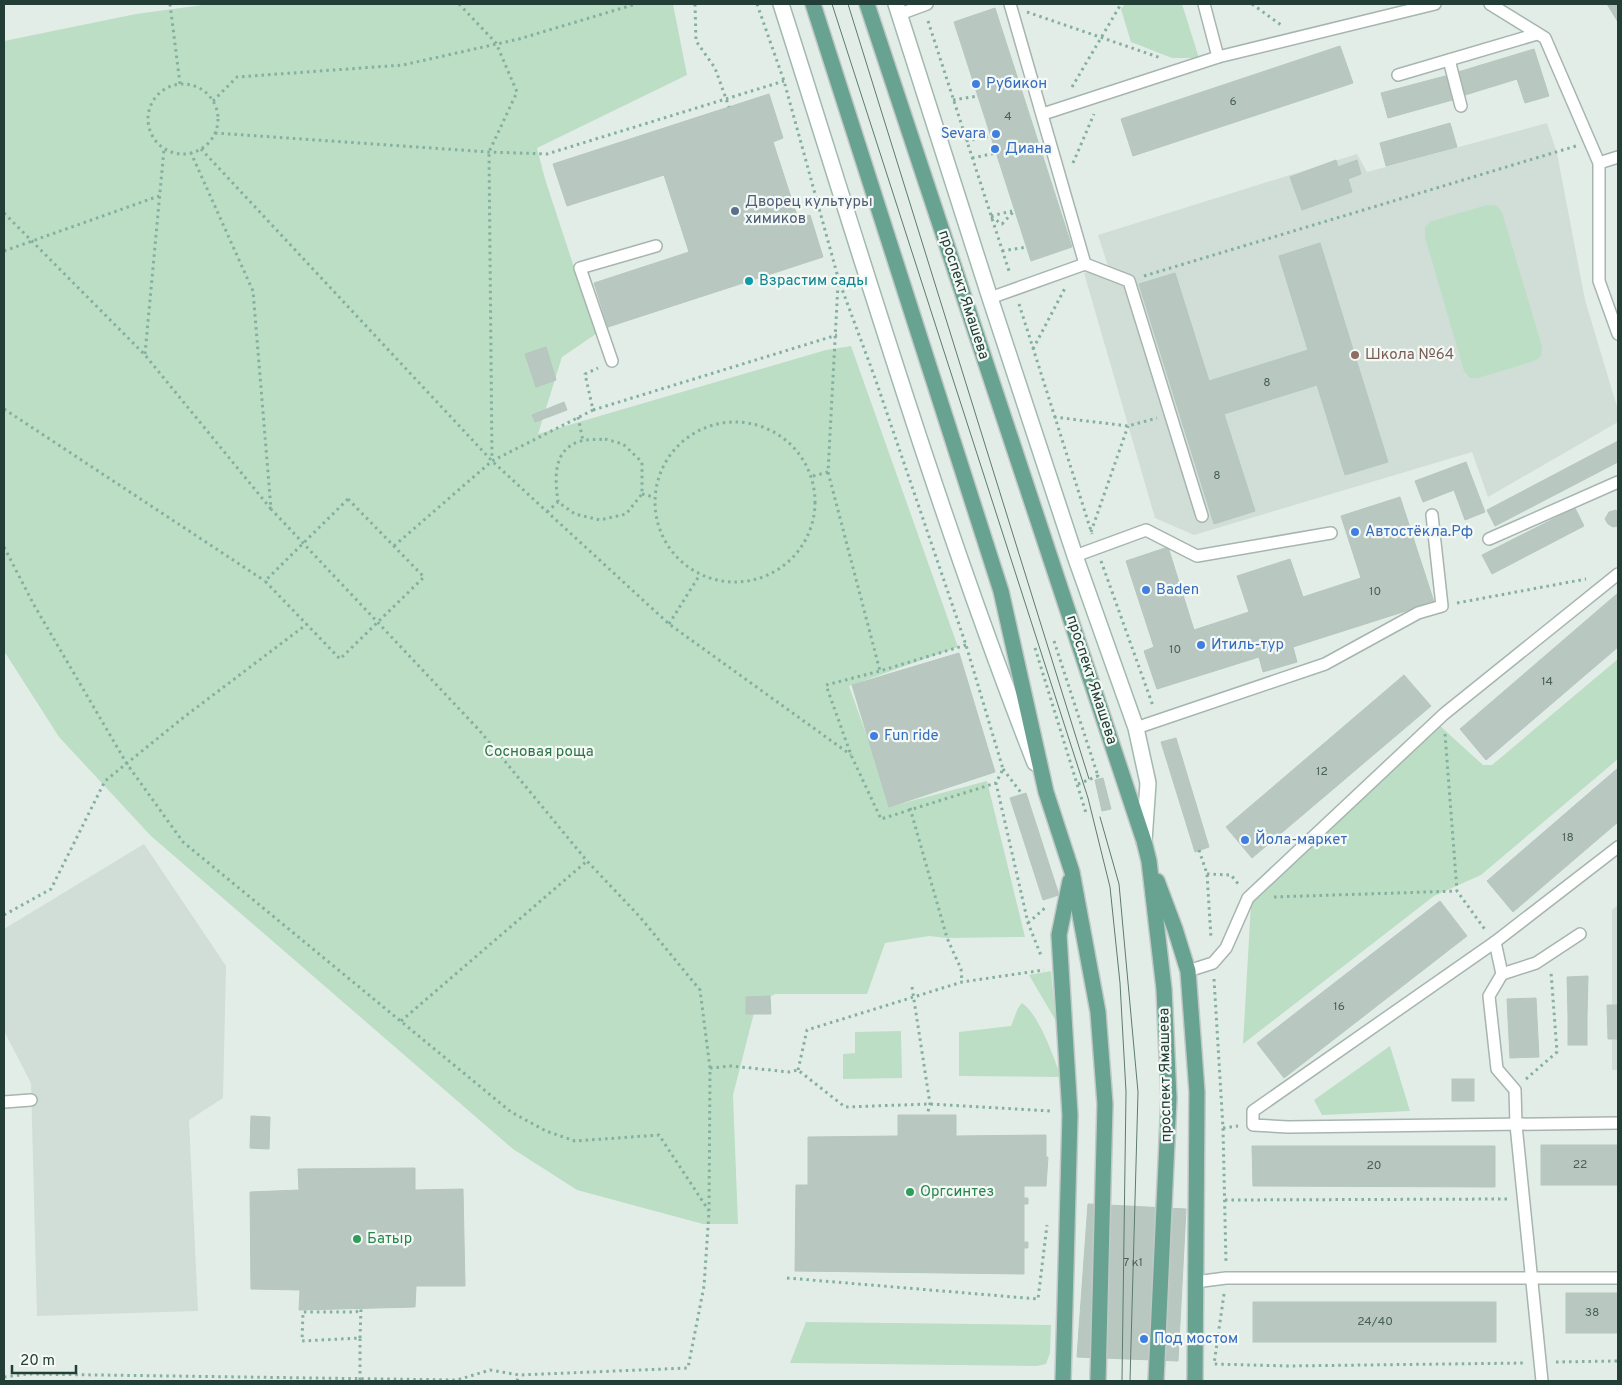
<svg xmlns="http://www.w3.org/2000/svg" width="1622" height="1385" font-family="Overpass,sans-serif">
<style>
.built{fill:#d1ddd7}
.green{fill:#bcdec4}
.building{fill:#b8c8c1;stroke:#b5c7bf}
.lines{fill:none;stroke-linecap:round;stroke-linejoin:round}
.service-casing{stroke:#a6b5af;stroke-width:14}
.secondary-casing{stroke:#a1b9b0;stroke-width:18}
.primary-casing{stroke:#c1c9c7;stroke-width:18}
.path{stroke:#83b0a1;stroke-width:3;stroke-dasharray:2.5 4;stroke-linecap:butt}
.service{stroke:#fff;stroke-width:11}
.secondary{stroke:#fff;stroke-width:15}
.primary{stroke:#68a291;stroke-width:15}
.tram{stroke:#5d7a71;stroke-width:1}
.shop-dot{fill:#3f7fe0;stroke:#f4f9f6;stroke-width:2}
.service-dot{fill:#5c6f8a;stroke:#f4f9f6;stroke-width:2}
.culture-dot{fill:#0f9aa8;stroke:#f4f9f6;stroke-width:2}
.education-dot{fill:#8d6e63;stroke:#f4f9f6;stroke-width:2}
.leisure-dot{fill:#2e9e5b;stroke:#f4f9f6;stroke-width:2}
.labels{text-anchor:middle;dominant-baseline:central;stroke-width:4.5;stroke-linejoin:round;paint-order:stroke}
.number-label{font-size:12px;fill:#486059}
.shop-label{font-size:15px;fill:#366cbe;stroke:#f4f9f6;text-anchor:start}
.service-label{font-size:15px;fill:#4e5e75;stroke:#f4f9f6;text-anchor:start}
.culture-label{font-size:15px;fill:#0d838f;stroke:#f4f9f6;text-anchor:start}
.street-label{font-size:15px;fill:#233e36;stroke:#f4f9f6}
.education-label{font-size:15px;fill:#785e54;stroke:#f4f9f6;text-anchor:start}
.park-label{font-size:15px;fill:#2d7546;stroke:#f4f9f6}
.leisure-label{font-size:15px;fill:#27864d;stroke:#f4f9f6;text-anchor:start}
</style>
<rect width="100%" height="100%" fill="#e3ede8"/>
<!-- built -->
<g class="built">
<polygon points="1547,123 1557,153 1585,300 1618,410 1618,422 1488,497 1472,452 1194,535 1155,518 1084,273 1108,266 1098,235 1357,154 1367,172"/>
<polygon points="144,844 226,966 223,1098 189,1120 198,1311 37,1316 31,1083 4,1031 4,929"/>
<polygon points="1618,905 1618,1070 1612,1070 1612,910"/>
</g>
<!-- green -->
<g class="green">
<polygon points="210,4 673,4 687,75 537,148 545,179 596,334 562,357 538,434 826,350 851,346 958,647 849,686 892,806 987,781 1025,937 947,938 929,936 885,943 867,994 775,994 756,1005 733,1095 738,1224 703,1224 577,1190 513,1149 151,836 59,737 4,651 4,41 136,14"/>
<polygon points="1125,4 1182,4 1199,58 1172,58 1131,42 1121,9"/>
<polygon points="1487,205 1497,206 1502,212 1542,347 1541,356 1534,361 1478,378 1470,378 1464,371 1425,237 1425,227 1432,221"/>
<polygon points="1618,659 1618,759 1481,875 1434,896 1243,1044 1251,903 1439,725 1483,765 1492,765"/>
<polygon points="1051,971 1056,1021 1029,975"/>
<path d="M 1022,1003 C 1039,1014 1054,1058 1061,1077 L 959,1076 L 959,1032 L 1011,1026 L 1018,1008 Z"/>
<polygon points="901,1031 902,1078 843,1079 843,1054 855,1053 855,1032"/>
<polygon points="1390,1046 1410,1111 1322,1115 1314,1100"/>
<polygon points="806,1322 1051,1325 1050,1353 1046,1364 1037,1366 790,1363"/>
</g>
<!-- building -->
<g class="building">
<polygon points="1607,4 1618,4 1618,22"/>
<polygon points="995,8 1072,247 1031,261 954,22"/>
<polygon points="1340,46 1353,83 1133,156 1121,119"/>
<polygon points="1534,49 1549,96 1525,103 1517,79 1465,95 1458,72"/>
<polygon points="1449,75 1456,99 1388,118 1381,93"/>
<polygon points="769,94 783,138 773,142 798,219 810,215 823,257 608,327 594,283 689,252 664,175 567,206 553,164"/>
<polygon points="1450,123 1457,147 1386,166 1380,143"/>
<polygon points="1336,160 1338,167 1357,160 1361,174 1348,179 1352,192 1302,210 1290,177"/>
<polygon points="1320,243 1388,462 1345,475 1317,385 1224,414 1255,511 1214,524 1139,284 1175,273 1209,381 1308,350 1279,256"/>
<polygon points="546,347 556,380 536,387 525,354"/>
<polygon points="564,402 567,410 535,422 532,415"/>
<polygon points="1618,441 1618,462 1495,526 1487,510"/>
<polygon points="1466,462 1485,512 1465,520 1454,490 1423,502 1415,481"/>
<polygon points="1400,497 1434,602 1293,647 1297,662 1263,672 1259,657 1157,689 1144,651 1154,647 1126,561 1168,547 1194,630 1249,612 1237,576 1290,559 1303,597 1361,578 1341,516"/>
<polygon points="1575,508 1584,526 1492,574 1482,555"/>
<polygon points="1616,510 1618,512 1618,526 1613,527 1608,524 1605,519 1609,512"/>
<polygon points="1618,593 1618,647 1486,760 1460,729"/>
<polygon points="959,653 995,772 889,807 852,685"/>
<polygon points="1404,675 1431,706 1252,858 1226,827"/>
<polygon points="1176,738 1209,847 1195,852 1161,742"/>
<polygon points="1618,768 1618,822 1513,912 1487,881"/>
<polygon points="1103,778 1111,809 1102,811 1095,780"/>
<polygon points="1026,793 1059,895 1043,900 1010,798"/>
<polygon points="1440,901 1467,936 1284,1078 1257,1043"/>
<polygon points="1588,976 1587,1016 1568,1016 1567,977"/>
<polygon points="770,996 771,1014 746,1014 746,997"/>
<polygon points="1536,998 1539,1057 1510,1058 1507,999"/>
<polygon points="1607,1005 1618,1005 1618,1039 1608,1039"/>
<rect x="1568" y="1016" width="19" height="29"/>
<rect x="1452" y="1079" width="22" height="22"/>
<polygon points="898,1115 956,1115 956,1136 1046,1135 1046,1157 1048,1157 1046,1186 1024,1186 1024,1198 1028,1198 1028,1204 1024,1204 1024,1242 1028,1242 1028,1248 1024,1248 1024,1274 795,1271 796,1185 808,1185 808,1137 898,1136"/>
<polygon points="251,1116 270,1117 269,1149 250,1148"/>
<rect x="1541" y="1145" width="77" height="40"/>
<polygon points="1252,1146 1495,1146 1495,1187 1253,1186"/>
<polygon points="415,1168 415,1190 463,1189 465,1286 416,1286 415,1307 299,1310 300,1290 251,1289 250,1192 299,1190 298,1169"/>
<polygon points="1088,1204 1186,1209 1178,1361 1077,1357"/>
<rect x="1566" y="1293" width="52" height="40"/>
<rect x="1253" y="1302" width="243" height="40"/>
</g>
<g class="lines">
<!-- service casing -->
<g class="service-casing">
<g id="service">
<polyline points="1204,4 1218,57"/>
<polyline points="1490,4 1545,38 1599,163 1599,281 1618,334"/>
<polyline points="900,14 927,4"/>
<polyline points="1449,60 1461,106"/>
<polyline points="1398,75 1537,34"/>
<polyline points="1043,114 1218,57 1435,4"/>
<polyline points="1599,163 1618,157"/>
<polyline points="1085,264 1129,281 1202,516"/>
<polyline points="990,298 1085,264 1010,4"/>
<polyline points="612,361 580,268 656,246"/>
<polyline points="1489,539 1618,482"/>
<polyline points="1075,556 1146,530 1197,556 1331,533"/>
<polyline points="1136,728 1325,664 1418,613 1442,606 1432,515"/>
<polyline points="1618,847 1495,942 1253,1111 1253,1125 1288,1127 1618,1123"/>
<polyline points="1495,942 1502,974 1489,996 1497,1069 1515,1090 1516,1125 1542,1381"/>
<polyline points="1188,971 1213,963 1226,948 1248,898 1444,714 1618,574"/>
<polyline points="1502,974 1536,963 1580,934"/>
<polyline points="4,1102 31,1100"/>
<polyline points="1195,1282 1226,1278 1618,1278"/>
</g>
</g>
<!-- secondary casing -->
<g class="secondary-casing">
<g id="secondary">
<path d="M 781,4 C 862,258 938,515 1035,763"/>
<polyline points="896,4 990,298 1075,556 1136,728 1148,783 1144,841"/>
</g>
</g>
<!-- primary casing -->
<g class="primary-casing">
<g id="primary">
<polyline points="813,4 1001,591 1046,792 1072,872 1098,1012 1105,1104 1098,1381"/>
<polyline points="867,4 1144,841 1149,861 1164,989 1169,1098 1156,1381"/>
<polyline points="1157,881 1175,929 1188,971 1197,1092 1195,1381"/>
<polyline points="1063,1381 1070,1115 1059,935 1070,881"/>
</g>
</g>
<!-- path -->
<g class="path">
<polyline points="170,4 180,84"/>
<polyline points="459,4 496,43 517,92 489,152 492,460"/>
<polyline points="695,4 696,41 715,68 729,107"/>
<polyline points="757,4 784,81 839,281 875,378 966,645 1003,769 996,783 1028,923 1042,958"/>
<polyline points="1252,4 1281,25"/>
<polyline points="1027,12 1161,58"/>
<polyline points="928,21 1010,274"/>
<circle cx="183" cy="119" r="35"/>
<polyline points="1072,87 1121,4"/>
<polyline points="953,100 978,96"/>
<polyline points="213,101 237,77 403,65 519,39 636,4"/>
<polyline points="215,133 489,152 547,154 784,81"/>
<polyline points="966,141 991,136"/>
<polyline points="201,149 492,461 669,624 851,755"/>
<polyline points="972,158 996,153"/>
<polyline points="1073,163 1094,114"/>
<polyline points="4,213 145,355 271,509"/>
<polyline points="991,216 1012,211"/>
<polyline points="991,217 1002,224 1014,211"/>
<polyline points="4,251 159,196"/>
<polyline points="1002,251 1027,247"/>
<polyline points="1144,276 1576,146"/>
<polyline points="838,284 828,472 880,671"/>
<polyline points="1019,304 1092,534"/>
<polyline points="1033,349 1065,288"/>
<polyline points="145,354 164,149"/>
<polyline points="4,409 265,581"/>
<polyline points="593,410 837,335"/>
<polyline points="578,417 583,441"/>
<polyline points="1054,417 1128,426 1157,418"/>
<circle cx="735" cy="502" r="80"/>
<path d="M 605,439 L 623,444 L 642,462 L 642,494 L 626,514 L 600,520 L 575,514 L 558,502 C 555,479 552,449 581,441 C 588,439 597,440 605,439 Z"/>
<polyline points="813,476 828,472"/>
<polyline points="642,494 654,497"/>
<polygon points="348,499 424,577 340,659 265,581"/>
<polyline points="547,512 558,502"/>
<polyline points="1091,532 1128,426"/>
<polyline points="394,546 492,461 593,410 585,374 598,368"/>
<polyline points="4,547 34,605 127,764 183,842 511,1112 546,1131 575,1141 659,1135 709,1211"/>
<polyline points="1101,561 1153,706"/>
<polyline points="1457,603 1586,579"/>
<polyline points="669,624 699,576"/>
<polyline points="1054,641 1098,776"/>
<polyline points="966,645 880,671 826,685 851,755 881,819 996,783"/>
<polyline points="1035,648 1086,813"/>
<polyline points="1445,734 1457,891 1486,931"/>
<polyline points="1003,769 1022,794"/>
<polyline points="1078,784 1098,776 1098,780"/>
<polyline points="910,808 947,938 961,969 962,982"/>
<polyline points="1199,850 1207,874 1211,938"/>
<polyline points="1207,874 1231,875 1239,885"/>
<polyline points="1274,897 1457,891"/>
<polyline points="4,915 51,889 105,781 184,717 307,624"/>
<polyline points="1028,923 1046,907"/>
<polyline points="1214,979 1223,1128 1226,1263"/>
<polyline points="912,987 930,1104 927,1115"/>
<polyline points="401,1021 587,861"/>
<polyline points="710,1068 731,1066 789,1072 798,1070 845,1107 930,1104 1050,1111 1050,1114"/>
<polyline points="798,1070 807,1030 962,982 1044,970"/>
<polyline points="1526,1079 1557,1052 1551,972"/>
<polyline points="1223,1128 1238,1126"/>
<polyline points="1225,1200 1509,1199"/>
<polyline points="787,1278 1038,1299 1047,1225"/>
<polyline points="1224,1294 1214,1364 1287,1366 1525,1363"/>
<polyline points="360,1338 361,1309 356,1312 303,1312 302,1341 360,1338 360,1380"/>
<polyline points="1556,1362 1618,1361"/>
<polyline points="4,1377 28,1374 457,1380 490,1370 519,1375 688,1368 704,1286 709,1212 710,1068 700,990 640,917 587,861 480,731 271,509 253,291 191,153"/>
<polyline points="517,1381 519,1375"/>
</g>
<!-- service -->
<use href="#service" class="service"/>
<!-- secondary -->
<use href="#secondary" class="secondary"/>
<!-- primary -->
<use href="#primary" class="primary"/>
<!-- tram -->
<g class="tram">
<polyline points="832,4 1088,798 1110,887 1120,983 1126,1092 1122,1381"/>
<polyline points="848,4 1089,779"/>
<polyline points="1100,817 1119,884 1138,1092 1130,1381"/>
</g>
</g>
<!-- markers -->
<g class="shop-dot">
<circle cx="976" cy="84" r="5"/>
<circle cx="996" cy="134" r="5"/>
<circle cx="995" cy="149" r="5"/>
<circle cx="1355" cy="532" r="5"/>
<circle cx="1146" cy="590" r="5"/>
<circle cx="1201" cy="645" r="5"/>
<circle cx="874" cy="736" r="5"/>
<circle cx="1245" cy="840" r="5"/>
<circle cx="1144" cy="1339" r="5"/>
</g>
<circle class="service-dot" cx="735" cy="211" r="5"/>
<circle class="culture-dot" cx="749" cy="281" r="5"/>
<circle class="education-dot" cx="1355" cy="355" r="5"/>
<g class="leisure-dot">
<circle cx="910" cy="1192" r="5"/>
<circle cx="357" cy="1239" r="5"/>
</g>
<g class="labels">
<!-- number labels -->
<g class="number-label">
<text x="1233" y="102">6</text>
<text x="1008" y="117">4</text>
<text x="1267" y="383">8</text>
<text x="1217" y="476">8</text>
<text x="1375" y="592">10</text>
<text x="1175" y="650">10</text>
<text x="1547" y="682">14</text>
<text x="1322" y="772">12</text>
<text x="1568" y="838">18</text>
<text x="1339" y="1007">16</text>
<text x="1580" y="1165">22</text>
<text x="1374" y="1166">20</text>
<text x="1133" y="1263">7 к1</text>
<text x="1592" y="1313">38</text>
<text x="1375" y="1322">24/40</text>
</g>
<!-- shop labels -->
<g class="shop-label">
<text x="986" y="84">Рубикон</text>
<text x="986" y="134" text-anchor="end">Sevara</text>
<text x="1005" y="149">Диана</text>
<text x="1365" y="532">Автостёкла.Рф</text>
<text x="1156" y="590">Baden</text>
<text x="1211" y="645">Итиль-тур</text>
<text x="884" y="736">Fun ride</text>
<text x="1255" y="840">Йола-маркет</text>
<text x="1154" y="1339">Под мостом</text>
</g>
<!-- service labels -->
<g class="service-label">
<text x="745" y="202">Дворец культуры<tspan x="745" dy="17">химиков</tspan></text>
</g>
<!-- culture labels -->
<g class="culture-label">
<text x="759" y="281">Взрастим сады</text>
</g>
<!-- street labels -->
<g class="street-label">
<text transform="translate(963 295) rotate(72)">проспект Ямашева</text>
<text transform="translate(1091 680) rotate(72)">проспект Ямашева</text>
<text transform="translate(1166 1075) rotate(-91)">проспект Ямашева</text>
</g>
<!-- education labels -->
<g class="education-label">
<text x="1365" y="355">Школа №64</text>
</g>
<!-- park labels -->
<g class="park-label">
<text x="539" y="752">Сосновая роща</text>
</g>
<!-- leisure labels -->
<g class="leisure-label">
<text x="920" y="1192">Оргсинтез</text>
<text x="367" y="1239">Батыр</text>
</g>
</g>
<!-- border -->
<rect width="1622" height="1385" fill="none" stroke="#233e36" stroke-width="10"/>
<!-- scale -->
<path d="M12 1365v8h64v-8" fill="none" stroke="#233e36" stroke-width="2.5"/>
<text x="20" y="1365" font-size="15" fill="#233e36" stroke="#f4f9f6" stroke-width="4" paint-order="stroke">20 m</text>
</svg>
